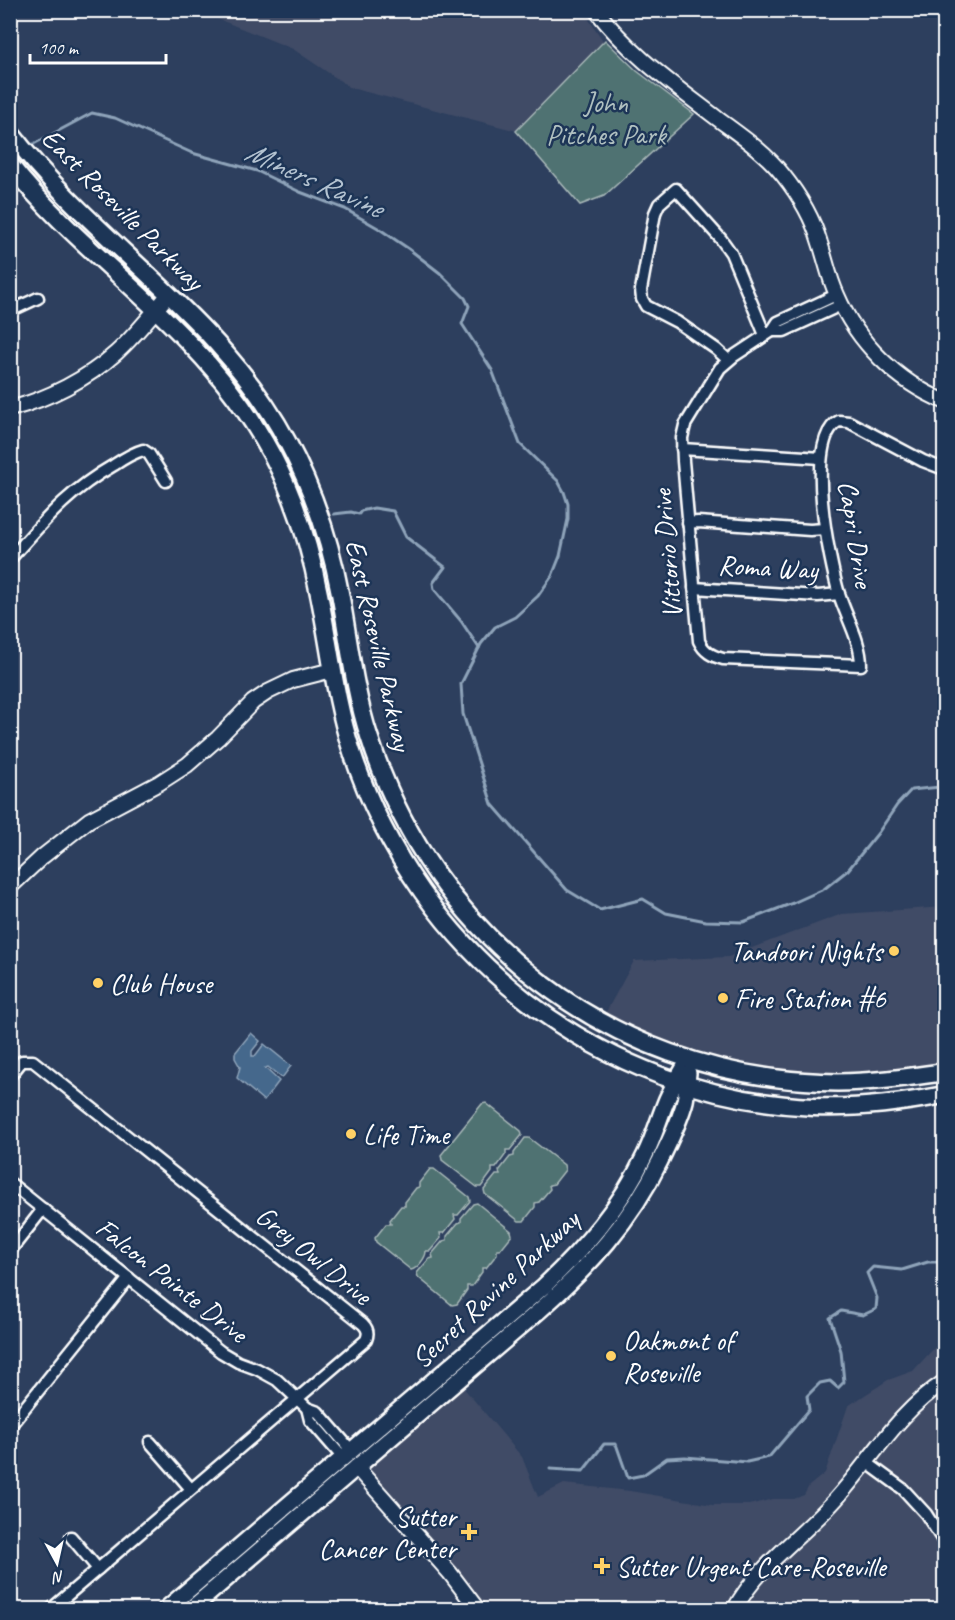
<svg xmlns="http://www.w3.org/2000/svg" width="955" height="1620" font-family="Caveat,sans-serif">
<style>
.built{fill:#404b66}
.green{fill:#507272;stroke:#a8b8b8;stroke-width:1.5}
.water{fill:#44688c;stroke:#8fa4ba;stroke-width:1.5}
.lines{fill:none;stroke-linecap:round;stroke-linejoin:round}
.stream{stroke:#8fa4ba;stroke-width:3}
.minor-casing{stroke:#fff;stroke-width:15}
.tertiary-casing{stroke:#fff;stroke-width:18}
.secondary-casing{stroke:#fff;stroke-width:20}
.primary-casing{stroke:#fff;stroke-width:21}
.minor{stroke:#1d3557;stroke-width:10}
.tertiary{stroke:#1d3557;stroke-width:14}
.secondary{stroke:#1d3557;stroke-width:15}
.primary{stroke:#1d3557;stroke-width:16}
.poi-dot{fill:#ffd166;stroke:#1d3557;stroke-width:2}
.labels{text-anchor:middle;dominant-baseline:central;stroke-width:5;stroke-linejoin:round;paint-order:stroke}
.park-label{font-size:28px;fill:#b0c0c0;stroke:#1d3557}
.street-label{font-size:28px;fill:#fff;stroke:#1d3557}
.poi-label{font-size:28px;fill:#fff;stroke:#1d3557;text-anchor:start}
.water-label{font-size:30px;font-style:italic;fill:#b4c3d1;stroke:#1d3557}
</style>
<rect width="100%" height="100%" fill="#2d3f5e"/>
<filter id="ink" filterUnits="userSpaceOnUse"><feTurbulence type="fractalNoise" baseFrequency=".0167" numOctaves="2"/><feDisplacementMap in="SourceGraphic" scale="12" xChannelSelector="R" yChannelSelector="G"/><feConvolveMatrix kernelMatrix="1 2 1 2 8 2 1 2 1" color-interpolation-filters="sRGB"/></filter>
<g filter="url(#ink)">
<!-- built -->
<g class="built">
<polygon points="198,11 583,11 604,42 517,131 351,88 293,49"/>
<polygon points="944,907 944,1061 899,1069 861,1072 826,1073 779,1070 740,1064 665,1042 633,1029 605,1014 634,961 728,957 842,914"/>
<polygon points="944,1344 944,1609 485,1609 453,1569 365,1468 462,1386 522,1457 538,1497 564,1484 630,1491 712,1505 749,1505 773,1499 794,1499 804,1495 809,1486 825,1473 848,1406 888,1380 913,1371 936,1346"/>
</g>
<!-- green -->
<g class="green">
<polygon points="605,40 637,71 694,114 604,196 580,205 516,131"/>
<polygon points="486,1103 521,1131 522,1135 510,1150 506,1150 506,1154 496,1168 492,1168 492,1172 481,1187 477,1187 442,1160 441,1155 482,1104"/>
<polygon points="525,1138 529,1138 564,1165 565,1170 554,1184 549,1185 550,1189 539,1202 535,1203 535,1207 524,1221 519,1221 485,1194 484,1190 496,1175 500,1175 499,1171 510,1157 514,1156 514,1153"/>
<path d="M 430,1169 L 434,1169 L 469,1197 L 470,1201 L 458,1215 L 454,1215 L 455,1219 L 444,1233 L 440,1233 L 441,1238 L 430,1251 L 426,1251 C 426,1258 417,1269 411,1270 L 376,1242 L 375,1238 L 386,1224 L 391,1224 L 390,1220 L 401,1206 L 405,1206 L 405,1202 L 416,1188 L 419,1187 L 419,1183 Z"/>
<polygon points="477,1203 511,1231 512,1235 500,1250 497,1250 497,1254 486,1268 482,1268 482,1272 472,1286 467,1286 467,1290 457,1304 452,1305 418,1277 417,1273 429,1259 433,1258 432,1254 443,1241 447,1240 447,1236 458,1223 461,1222 461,1218 473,1204"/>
</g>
<!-- water -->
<polygon class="water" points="251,1033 260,1041 252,1051 252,1056 255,1056 264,1044 291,1066 282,1078 268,1067 265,1068 279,1081 264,1101 237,1078 240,1067 235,1058 235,1053"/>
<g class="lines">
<!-- stream -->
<g class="stream">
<polyline points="28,147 92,113 115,118 192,153 257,171 300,192 345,209 378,228 409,249 440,273 465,298 469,306 462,324 492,370 520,444 558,481 564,492 568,504 568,519 560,556 552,576 538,596 515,617 495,627 481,644 461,684 463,714 492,804 567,890 600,910 643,899 666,913 706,921 743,922 793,903 824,889 848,870 878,833 897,805 911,790 940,787 944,791"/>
<polyline points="10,156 20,152"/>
<polyline points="334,514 351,512 359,514 361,511 374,508 393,511 406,537 445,567 433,583 434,589 461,621 479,648"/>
<polyline points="550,1469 583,1471 604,1444 616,1444 628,1478 643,1475 667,1458 685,1457 747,1462 769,1457 809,1410 807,1396 820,1383 830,1381 838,1388 844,1382 841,1351 830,1318 841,1311 863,1315 876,1309 877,1298 867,1273 873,1267 902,1270 928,1262 944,1262"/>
</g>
<!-- minor casing -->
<g class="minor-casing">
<g id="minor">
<path d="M 836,295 L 778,322 L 772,331 L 734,356 L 720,368 L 685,425 L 682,438 L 683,461 L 699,641 C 704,652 712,656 723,659 L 861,665 C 861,641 846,617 839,594 C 830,563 803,439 839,421 L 849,422 L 923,461 L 944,469"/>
<polyline points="10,311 38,298"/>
<polyline points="772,331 784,331 841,305"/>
<polyline points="728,360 716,349 677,322 646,306 642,299 641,290 655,213 659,204 676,189 721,239 731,253 765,335"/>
<polyline points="682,449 821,458"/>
<polyline points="688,523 698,522 810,530 825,529"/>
<path d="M 10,559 C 45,520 67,492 114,465 C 123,459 132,453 143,450 L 149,454 L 166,481"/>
<polyline points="694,588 818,596 839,594"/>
<path d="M 10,1076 L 22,1061 L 33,1061 L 363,1324 C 368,1329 369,1333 366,1340 L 50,1610"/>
<polyline points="10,1183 221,1352 238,1362 257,1369 277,1380 307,1408 318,1412 351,1450"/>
<polyline points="10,1251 43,1209"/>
<polyline points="307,1408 310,1420 343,1458"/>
<polyline points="10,1426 129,1278"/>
<polyline points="150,1442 191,1489"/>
<polyline points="866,1462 903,1489 926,1514 944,1542"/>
<polyline points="71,1537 98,1569"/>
</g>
</g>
<!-- tertiary casing -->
<g class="tertiary-casing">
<g id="tertiary">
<path d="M 596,10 C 630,55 674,85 718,119 C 741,136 765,152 783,175 C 799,195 813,219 820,243 C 826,261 829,278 837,295 C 857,342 897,382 944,401"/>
<path d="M 10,409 C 48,399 87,379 116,353 C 136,335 152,314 169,294"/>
<polyline points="10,887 42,857 89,820 159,783 187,765 218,738 253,702 268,692 293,680 332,670"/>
<polyline points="356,1467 450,1573 478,1610"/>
<path d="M 734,1610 C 759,1564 802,1537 836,1499 C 872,1459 898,1412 944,1382"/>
</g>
</g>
<!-- secondary casing -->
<g class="secondary-casing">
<g id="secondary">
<path d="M 165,1610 L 544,1286 C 585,1247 621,1206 645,1155 C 654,1137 659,1118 667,1099 C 673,1085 682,1072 689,1059"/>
<path d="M 190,1610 L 539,1311 C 589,1267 631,1221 660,1161 C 669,1142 680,1121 685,1101 C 687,1092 687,1082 688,1073"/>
</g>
</g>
<!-- primary casing -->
<g class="primary-casing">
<g id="primary">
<path d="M 10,132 C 94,243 221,316 287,441 C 313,489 330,540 340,593 C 349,640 354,690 369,736 C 432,937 610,1074 821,1082 C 862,1084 903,1078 944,1072"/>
<path d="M 10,165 C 63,232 133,283 191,345 C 223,378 251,416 273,457 C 295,499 310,547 319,594 C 330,647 335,701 352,752 C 418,954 600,1097 814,1107 C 858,1109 902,1103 944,1095"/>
</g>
</g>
<!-- minor -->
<use href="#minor" class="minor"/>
<!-- tertiary -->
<use href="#tertiary" class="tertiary"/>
<!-- secondary -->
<use href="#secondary" class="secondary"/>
<!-- primary -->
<use href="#primary" class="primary"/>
</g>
</g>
<!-- markers -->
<g class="poi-dot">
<circle cx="894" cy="951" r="6"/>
<circle cx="98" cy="983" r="6"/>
<circle cx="723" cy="998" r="6"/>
<circle cx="351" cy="1134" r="6"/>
<circle cx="611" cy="1356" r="6"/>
<path d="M466 1523h6v6h6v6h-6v6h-6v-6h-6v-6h6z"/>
<path d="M599 1557h6v6h6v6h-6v6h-6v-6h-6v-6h6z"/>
</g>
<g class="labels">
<!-- park labels -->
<g class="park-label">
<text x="606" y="102">John<tspan x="606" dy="32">Pitches Park</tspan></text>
</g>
<!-- street labels -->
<g class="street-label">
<text transform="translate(123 209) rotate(45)">East Roseville Parkway</text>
<text transform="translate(856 534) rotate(81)">Capri Drive</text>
<text transform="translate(667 554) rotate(-95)">Vittorio Drive</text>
<text transform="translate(768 567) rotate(3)">Roma Way</text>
<text transform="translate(379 645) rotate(77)">East Roseville Parkway</text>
<text transform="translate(314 1255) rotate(39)">Grey Owl Drive</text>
<text transform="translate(172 1280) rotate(38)">Falcon Pointe Drive</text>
<text transform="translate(495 1289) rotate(-43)">Secret Ravine Parkway</text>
</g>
<!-- poi labels -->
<g class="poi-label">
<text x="882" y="951" text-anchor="end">Tandoori Nights</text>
<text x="110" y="983">Club House</text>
<text x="735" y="998">Fire Station #6</text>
<text x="363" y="1134">Life Time</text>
<text x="623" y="1340">Oakmont of<tspan x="623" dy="32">Roseville</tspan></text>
<text x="456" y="1516" text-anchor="end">Sutter<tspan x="456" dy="32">Cancer Center</tspan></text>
<text x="616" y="1566">Sutter Urgent Care-Roseville</text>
</g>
<!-- water labels -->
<g class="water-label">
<text transform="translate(314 179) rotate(24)">Miners Ravine</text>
</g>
</g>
<!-- margin -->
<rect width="955" height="1620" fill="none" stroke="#1d3557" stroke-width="36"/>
<rect x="18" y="18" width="919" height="1584" fill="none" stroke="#fff" stroke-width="2" filter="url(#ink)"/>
<!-- north arrow -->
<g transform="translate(57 1563) rotate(172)" stroke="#1d3557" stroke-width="4.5" paint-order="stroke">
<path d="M0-4.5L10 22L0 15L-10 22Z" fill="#ffffff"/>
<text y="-9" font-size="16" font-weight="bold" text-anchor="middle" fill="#ffffff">N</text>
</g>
<!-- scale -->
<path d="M30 54v9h136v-9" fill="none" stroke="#ffffff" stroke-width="3"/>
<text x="39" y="54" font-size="18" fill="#ffffff" stroke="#1d3557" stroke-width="4.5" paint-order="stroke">100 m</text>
</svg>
